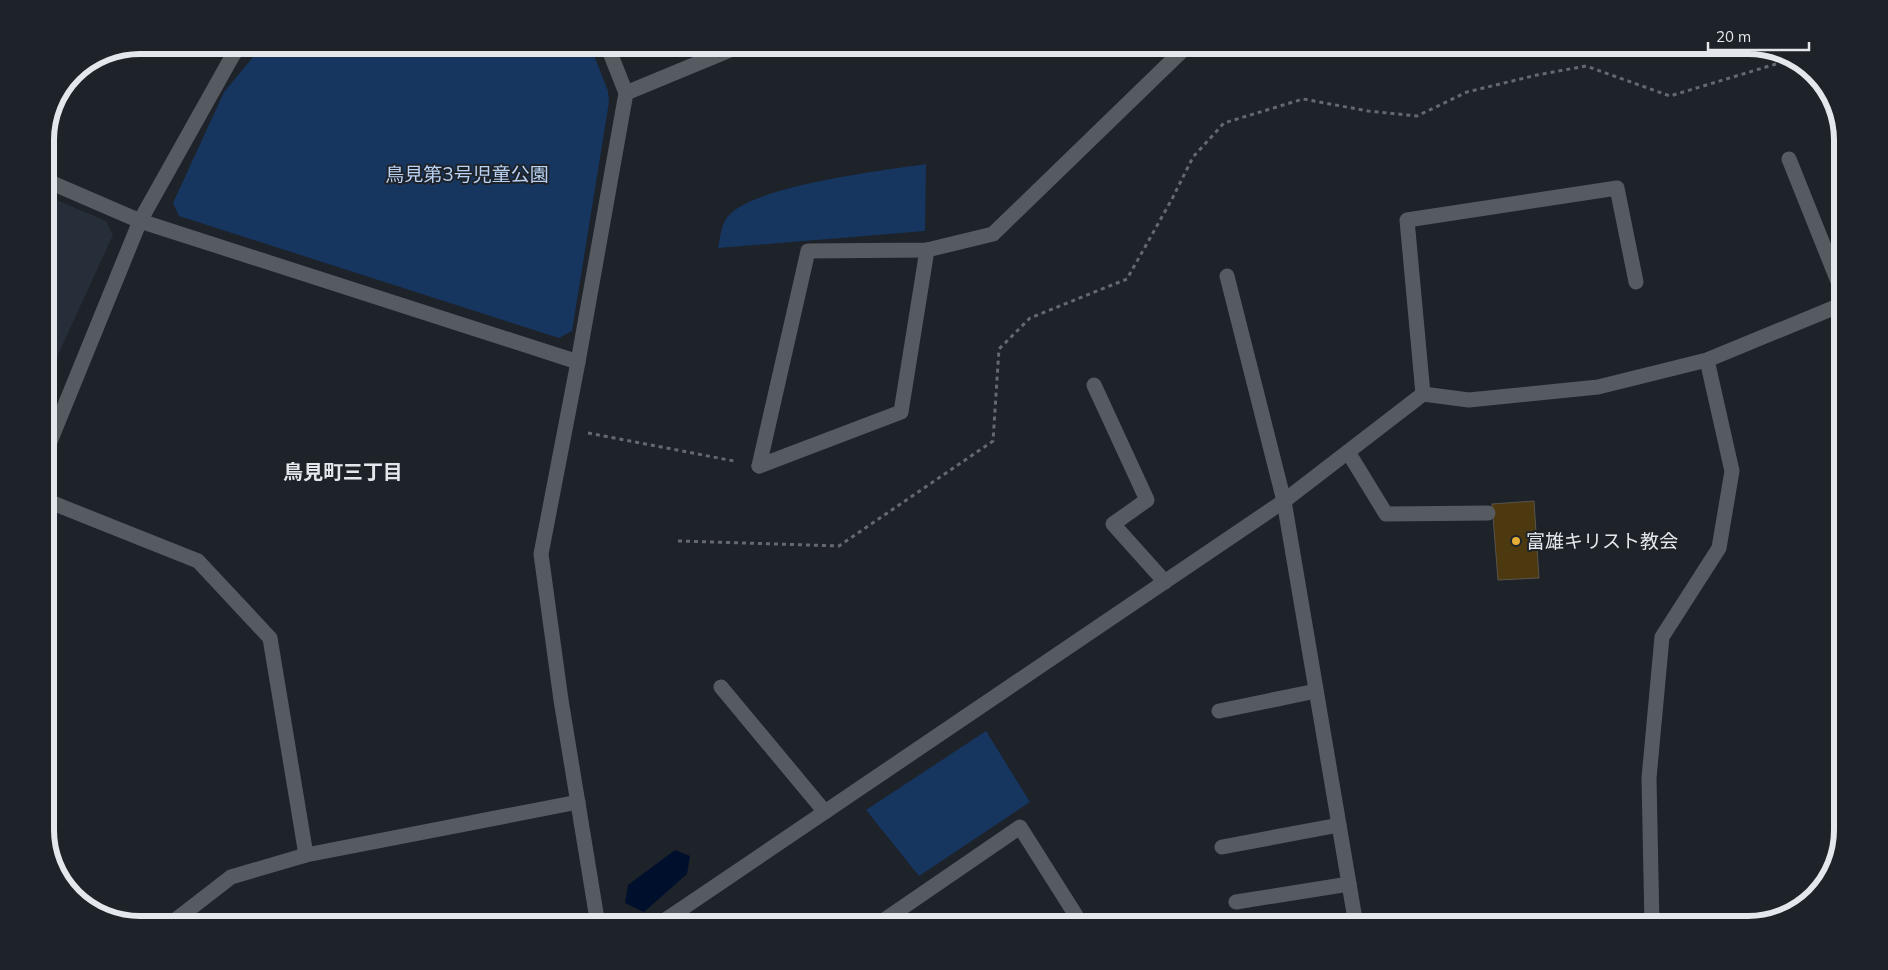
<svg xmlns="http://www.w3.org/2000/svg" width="1888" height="970" font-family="Mulish,'Noto Sans JP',sans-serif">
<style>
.built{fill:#262e39}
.green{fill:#163660}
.water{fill:#000f2b}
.building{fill:#4d3910;stroke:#58544c}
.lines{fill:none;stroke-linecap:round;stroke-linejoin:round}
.path{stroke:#65696f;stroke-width:3;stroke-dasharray:4 4;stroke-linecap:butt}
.minor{stroke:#565b62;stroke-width:15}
.poi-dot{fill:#e5ad35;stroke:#1e2229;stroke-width:2}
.labels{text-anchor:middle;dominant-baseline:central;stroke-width:4;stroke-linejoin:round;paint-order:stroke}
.park-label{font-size:19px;fill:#bad2f4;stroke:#1e2229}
.poi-label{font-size:19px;fill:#e4e8ec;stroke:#1e2229;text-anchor:start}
.neighbourhood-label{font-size:20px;font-weight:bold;fill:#e4e8ec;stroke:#1e2229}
.rim{fill:none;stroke:#e4e8ec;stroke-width:6}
</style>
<rect width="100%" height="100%" fill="#1e2229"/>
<!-- built -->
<polygon class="built" points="45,195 106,221 113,235 45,383"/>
<!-- green -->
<g class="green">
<polygon points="263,45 590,45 608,91 609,102 572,331 559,338 179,216 173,203 224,92"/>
<path d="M 926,164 L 925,231 L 718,248 C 720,239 721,226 726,219 C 746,186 887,170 926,164 Z"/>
<polygon points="986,731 1030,802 919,876 866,810"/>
</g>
<!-- water -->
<polygon class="water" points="675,850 690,856 687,874 644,912 625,903 628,885"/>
<!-- building -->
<polygon class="building" points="1534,501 1539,578 1498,580 1492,504"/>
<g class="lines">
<!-- path -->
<g class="path">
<polyline points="588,433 734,461"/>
<polyline points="678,541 839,546 993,441 999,349 1030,318 1127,279 1172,199 1193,157 1224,123 1303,99 1368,111 1417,116 1467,92 1537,75 1586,66 1670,96 1776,64"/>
</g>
<!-- minor -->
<g class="minor">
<polyline points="626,93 742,45"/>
<polyline points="1789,159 1843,294"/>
<polyline points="45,180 140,221 578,362"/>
<polyline points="1227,276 1284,501 1356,925"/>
<polyline points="1094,385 1147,500 1113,524 1165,582"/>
<polyline points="1423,394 1407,220 1617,188 1636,282"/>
<polyline points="1348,452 1386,514 1488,513"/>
<polyline points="45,454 140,221 233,55 241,45"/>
<polyline points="759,466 808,251 927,250 993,234 1188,45"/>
<polyline points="759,466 901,412 927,250"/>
<polyline points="45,500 198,561 270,638 306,855"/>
<polyline points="721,687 825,812"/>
<polyline points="1219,711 1316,691"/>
<polyline points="1222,847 1339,825"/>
<polyline points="1236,902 1349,884"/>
<polyline points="169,925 231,877 306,855 578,802"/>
<polyline points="598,925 561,700 541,554 578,362 626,93 607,45"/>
<polyline points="658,925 1284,501 1423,394 1469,400 1598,387 1707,360 1843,304"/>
<polyline points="877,925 1020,827 1082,925"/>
<polyline points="1652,925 1649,778 1662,637 1719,548 1732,471 1707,360"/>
</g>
</g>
<!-- markers -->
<circle class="poi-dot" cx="1516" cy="541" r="5"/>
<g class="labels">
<!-- park labels -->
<g class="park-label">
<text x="467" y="174">鳥見第3号児童公園</text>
</g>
<!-- poi labels -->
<g class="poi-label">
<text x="1526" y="541">富雄キリスト教会</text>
</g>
<!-- neighbourhood labels -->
<g class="neighbourhood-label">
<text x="343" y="471">鳥見町三丁目</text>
</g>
</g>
<!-- crop -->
<path d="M0 0H1888V970H0ZM140 54H1748A86 86 0 0 1 1834 140V830A86 86 0 0 1 1748 916H140A86 86 0 0 1 54 830V140A86 86 0 0 1 140 54Z" fill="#1e2229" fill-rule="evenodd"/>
<path class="rim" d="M140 54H1748A86 86 0 0 1 1834 140V830A86 86 0 0 1 1748 916H140A86 86 0 0 1 54 830V140A86 86 0 0 1 140 54Z"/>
<!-- scale -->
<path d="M1708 42v8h101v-8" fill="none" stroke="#e4e8ec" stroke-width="2.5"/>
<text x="1716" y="42" font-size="15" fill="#e4e8ec" stroke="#1e2229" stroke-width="4" paint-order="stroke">20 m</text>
</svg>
